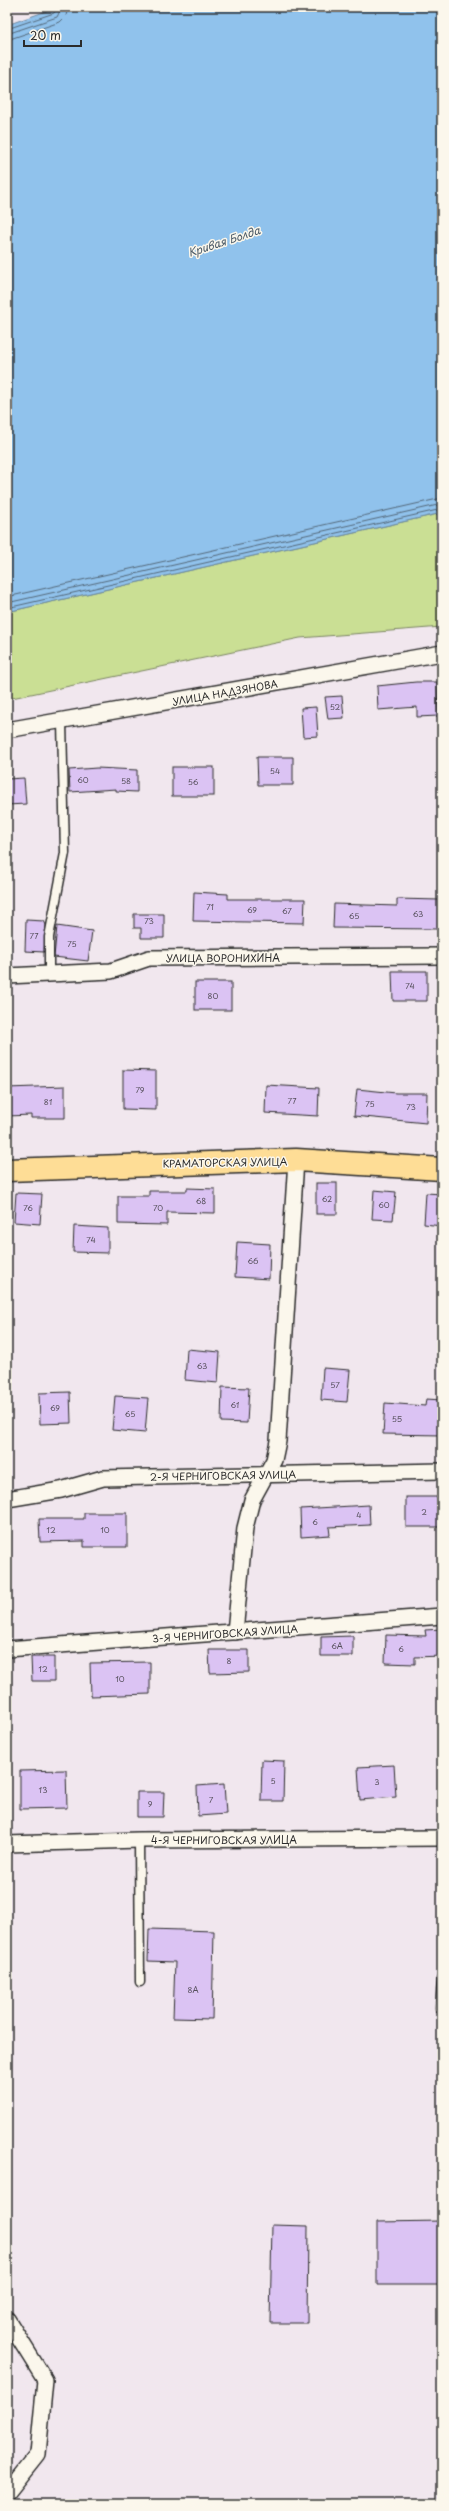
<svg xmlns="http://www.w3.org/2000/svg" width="449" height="2511" font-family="'Playpen Sans',sans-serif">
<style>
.green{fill:#cadf94;stroke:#7a8560}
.water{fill:#90c2ec;stroke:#68869f}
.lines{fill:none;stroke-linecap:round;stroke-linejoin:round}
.shore{stroke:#536778;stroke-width:1}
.building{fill:#dbc3f3;stroke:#2b2b2b}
.lane-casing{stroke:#2b2b2b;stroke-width:11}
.street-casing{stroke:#2b2b2b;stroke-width:18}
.primary-casing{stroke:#2b2b2b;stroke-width:25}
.lane{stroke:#fbf7ec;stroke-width:8}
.street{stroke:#fbf7ec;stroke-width:15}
.primary{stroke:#fedd96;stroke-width:22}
.labels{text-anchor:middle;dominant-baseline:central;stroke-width:3;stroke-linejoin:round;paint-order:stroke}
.number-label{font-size:8px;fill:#57515d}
.street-label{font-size:10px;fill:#2b2b2b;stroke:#fbf7ec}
.water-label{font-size:11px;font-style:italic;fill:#495865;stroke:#fbf7ec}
</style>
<rect width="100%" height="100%" fill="#f1e7ee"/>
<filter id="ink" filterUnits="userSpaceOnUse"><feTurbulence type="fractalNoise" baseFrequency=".025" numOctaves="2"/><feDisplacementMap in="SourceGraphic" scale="8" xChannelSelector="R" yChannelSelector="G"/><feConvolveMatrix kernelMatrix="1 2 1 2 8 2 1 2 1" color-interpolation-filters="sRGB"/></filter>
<g filter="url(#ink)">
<!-- green -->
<polygon class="green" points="442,513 442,627 300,638 7,699 7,612"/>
<!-- water -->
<polygon class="water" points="58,7 442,7 442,513 7,612 7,25"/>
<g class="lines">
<!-- shore -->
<g class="shore">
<polyline points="7,29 54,13 57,7"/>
<polyline points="7,34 57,17 62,7"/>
<polyline points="7,40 60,22 66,16 68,7"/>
<polyline points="7,597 442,498"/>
<polyline points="7,603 442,504"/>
<polyline points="7,608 442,509"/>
</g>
</g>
<!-- building -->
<g class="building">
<polygon points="416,682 437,682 438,716 417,717 417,707 378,710 377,686"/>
<polygon points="342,696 344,718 328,719 325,697"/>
<polygon points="316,707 318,736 303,737 301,708"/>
<polygon points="257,757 293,757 293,785 258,785"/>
<rect x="172" y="767" width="42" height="29"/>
<polygon points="97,768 137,770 137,792 116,791 116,789 70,792 69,770"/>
<polygon points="24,778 26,804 7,805 7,779"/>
<polygon points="194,892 228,894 228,899 305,899 304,923 193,921"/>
<polygon points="397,899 439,900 439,929 333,928 334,904 397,906"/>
<polygon points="134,914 164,914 164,938 141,938 141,928 134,928"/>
<polygon points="26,920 44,921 46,925 44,952 25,951"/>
<polygon points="57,926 92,931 88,961 54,957"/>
<polygon points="392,971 427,971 427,1001 393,1001"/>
<rect x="195" y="982" width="36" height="28"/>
<polygon points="123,1070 156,1071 156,1110 123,1109"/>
<polygon points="266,1085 319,1088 318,1116 265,1113"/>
<polygon points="65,1086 65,1118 31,1118 31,1115 7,1116 7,1088"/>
<polygon points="357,1089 396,1093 427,1093 426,1123 354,1116"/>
<rect x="316" y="1183" width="21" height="31"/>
<polygon points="187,1188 215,1189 215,1213 167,1212 167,1225 118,1224 118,1196 149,1196 149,1191 187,1191"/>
<polygon points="374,1190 396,1192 393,1220 372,1219"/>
<polygon points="16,1193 42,1194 40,1224 14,1222"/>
<polygon points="426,1193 442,1194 442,1226 424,1224"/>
<polygon points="74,1226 108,1228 108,1253 73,1252"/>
<polygon points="237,1242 270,1244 269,1279 235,1277"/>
<polygon points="187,1349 220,1352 218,1383 185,1380"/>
<polygon points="323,1368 350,1370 347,1402 321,1400"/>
<polygon points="222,1387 249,1388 247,1423 221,1422"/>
<polygon points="70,1392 71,1423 40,1424 39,1393"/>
<polygon points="115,1396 148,1398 145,1433 112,1430"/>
<polygon points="426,1399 442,1400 442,1435 383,1434 385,1403 425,1406"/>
<rect x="406" y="1497" width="36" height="30"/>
<polygon points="369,1505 370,1525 329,1527 330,1535 301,1537 300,1509"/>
<polygon points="84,1513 127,1513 127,1547 84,1547 84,1541 40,1542 39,1519 84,1519"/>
<polygon points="442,1629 442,1656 415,1657 415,1664 385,1663 386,1635 426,1636 425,1630"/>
<polygon points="353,1636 353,1656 321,1656 321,1637"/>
<polygon points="209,1650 249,1650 249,1672 210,1673"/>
<polygon points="31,1657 54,1657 54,1681 32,1681"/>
<polygon points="150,1662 150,1694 91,1696 90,1663"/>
<polygon points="262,1760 284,1761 283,1801 261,1801"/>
<polygon points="394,1765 396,1797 360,1800 358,1767"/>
<polygon points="66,1770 67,1808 20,1809 20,1771"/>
<polygon points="224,1784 226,1814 198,1816 197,1786"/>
<polygon points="137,1792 164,1792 163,1817 137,1817"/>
<polygon points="149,1929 214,1931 212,2019 173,2018 175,1962 148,1961"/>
<polygon points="442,2221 442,2285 377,2285 377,2222"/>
<polygon points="272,2225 308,2226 307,2323 270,2323"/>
</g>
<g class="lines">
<!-- lane casing -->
<g class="lane-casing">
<g id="lane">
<polyline points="49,975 49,937 65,853 62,722"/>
<polyline points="139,1840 140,1982"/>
<polyline points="440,2008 442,1979"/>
</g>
</g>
<!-- street casing -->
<g class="street-casing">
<g id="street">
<polyline points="7,730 442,653"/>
<polyline points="7,976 111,971 149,958 442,956"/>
<polyline points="7,1499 61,1490 103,1478 442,1471"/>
<polyline points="235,1632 245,1528 252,1500 274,1460 278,1441 296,1160"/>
<polyline points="7,1649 442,1616"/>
<polyline points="7,1844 139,1840 442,1838"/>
<polyline points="7,2319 45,2380 38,2454 7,2493"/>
</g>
</g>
<!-- primary casing -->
<g class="primary-casing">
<polyline id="primary" points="7,1170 296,1160 442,1169"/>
</g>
<!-- lane -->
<use href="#lane" class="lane"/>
<!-- street -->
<use href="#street" class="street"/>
<!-- primary -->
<use href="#primary" class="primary"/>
</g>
</g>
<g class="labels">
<!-- number labels -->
<g class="number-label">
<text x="335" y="707">52</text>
<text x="275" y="771">54</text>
<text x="83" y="780">60</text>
<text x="126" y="781">58</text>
<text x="193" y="782">56</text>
<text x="210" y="907">71</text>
<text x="252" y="910">69</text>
<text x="287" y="911">67</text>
<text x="418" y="914">63</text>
<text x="354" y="916">65</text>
<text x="149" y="921">73</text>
<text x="34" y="936">77</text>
<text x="72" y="944">75</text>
<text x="410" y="986">74</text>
<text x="213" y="996">80</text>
<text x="140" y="1090">79</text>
<text x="292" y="1101">77</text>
<text x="48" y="1102">81</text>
<text x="370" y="1104">75</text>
<text x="411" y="1107">73</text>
<text x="327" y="1199">62</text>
<text x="201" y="1201">68</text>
<text x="384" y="1205">60</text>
<text x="28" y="1208">76</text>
<text x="158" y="1208">70</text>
<text x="91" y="1240">74</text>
<text x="253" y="1261">66</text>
<text x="202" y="1366">63</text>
<text x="335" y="1385">57</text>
<text x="235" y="1405">61</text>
<text x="55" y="1408">69</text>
<text x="130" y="1414">65</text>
<text x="397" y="1419">55</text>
<text x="424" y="1512">2</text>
<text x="359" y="1515">4</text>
<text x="315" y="1522">6</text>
<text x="51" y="1530">12</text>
<text x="105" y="1530">10</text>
<text x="337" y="1646">6А</text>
<text x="401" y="1649">6</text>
<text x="229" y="1661">8</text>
<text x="43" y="1669">12</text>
<text x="120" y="1679">10</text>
<text x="273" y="1781">5</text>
<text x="377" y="1782">3</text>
<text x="43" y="1790">13</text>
<text x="211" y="1800">7</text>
<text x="150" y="1804">9</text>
<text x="193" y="1990">8А</text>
</g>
<!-- street labels -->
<g class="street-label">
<text transform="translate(225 692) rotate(-10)">УЛИЦА НАДЗЯНОВА</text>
<text x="223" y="957">УЛИЦА ВОРОНИХИНА</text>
<text transform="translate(225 1162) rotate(-1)">КРАМАТОРСКАЯ УЛИЦА</text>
<text transform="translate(223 1475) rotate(-1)">2-Я ЧЕРНИГОВСКАЯ УЛИЦА</text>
<text transform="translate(225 1633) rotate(-4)">3-Я ЧЕРНИГОВСКАЯ УЛИЦА</text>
<text x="224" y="1839">4-Я ЧЕРНИГОВСКАЯ УЛИЦА</text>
</g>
<!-- water labels -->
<g class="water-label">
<text transform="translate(224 241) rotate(-18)">Кривая Болда</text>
</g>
</g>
<!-- margin -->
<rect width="449" height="2511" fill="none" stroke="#fbf7ec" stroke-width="24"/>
<rect x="12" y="12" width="425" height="2487" fill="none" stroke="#2b2b2b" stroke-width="1.5" filter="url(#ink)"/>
<!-- scale -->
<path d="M24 40v6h57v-6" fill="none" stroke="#2b2b2b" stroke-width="2"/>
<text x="30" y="40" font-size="12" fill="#2b2b2b" stroke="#fbf7ec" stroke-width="3" paint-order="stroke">20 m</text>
</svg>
